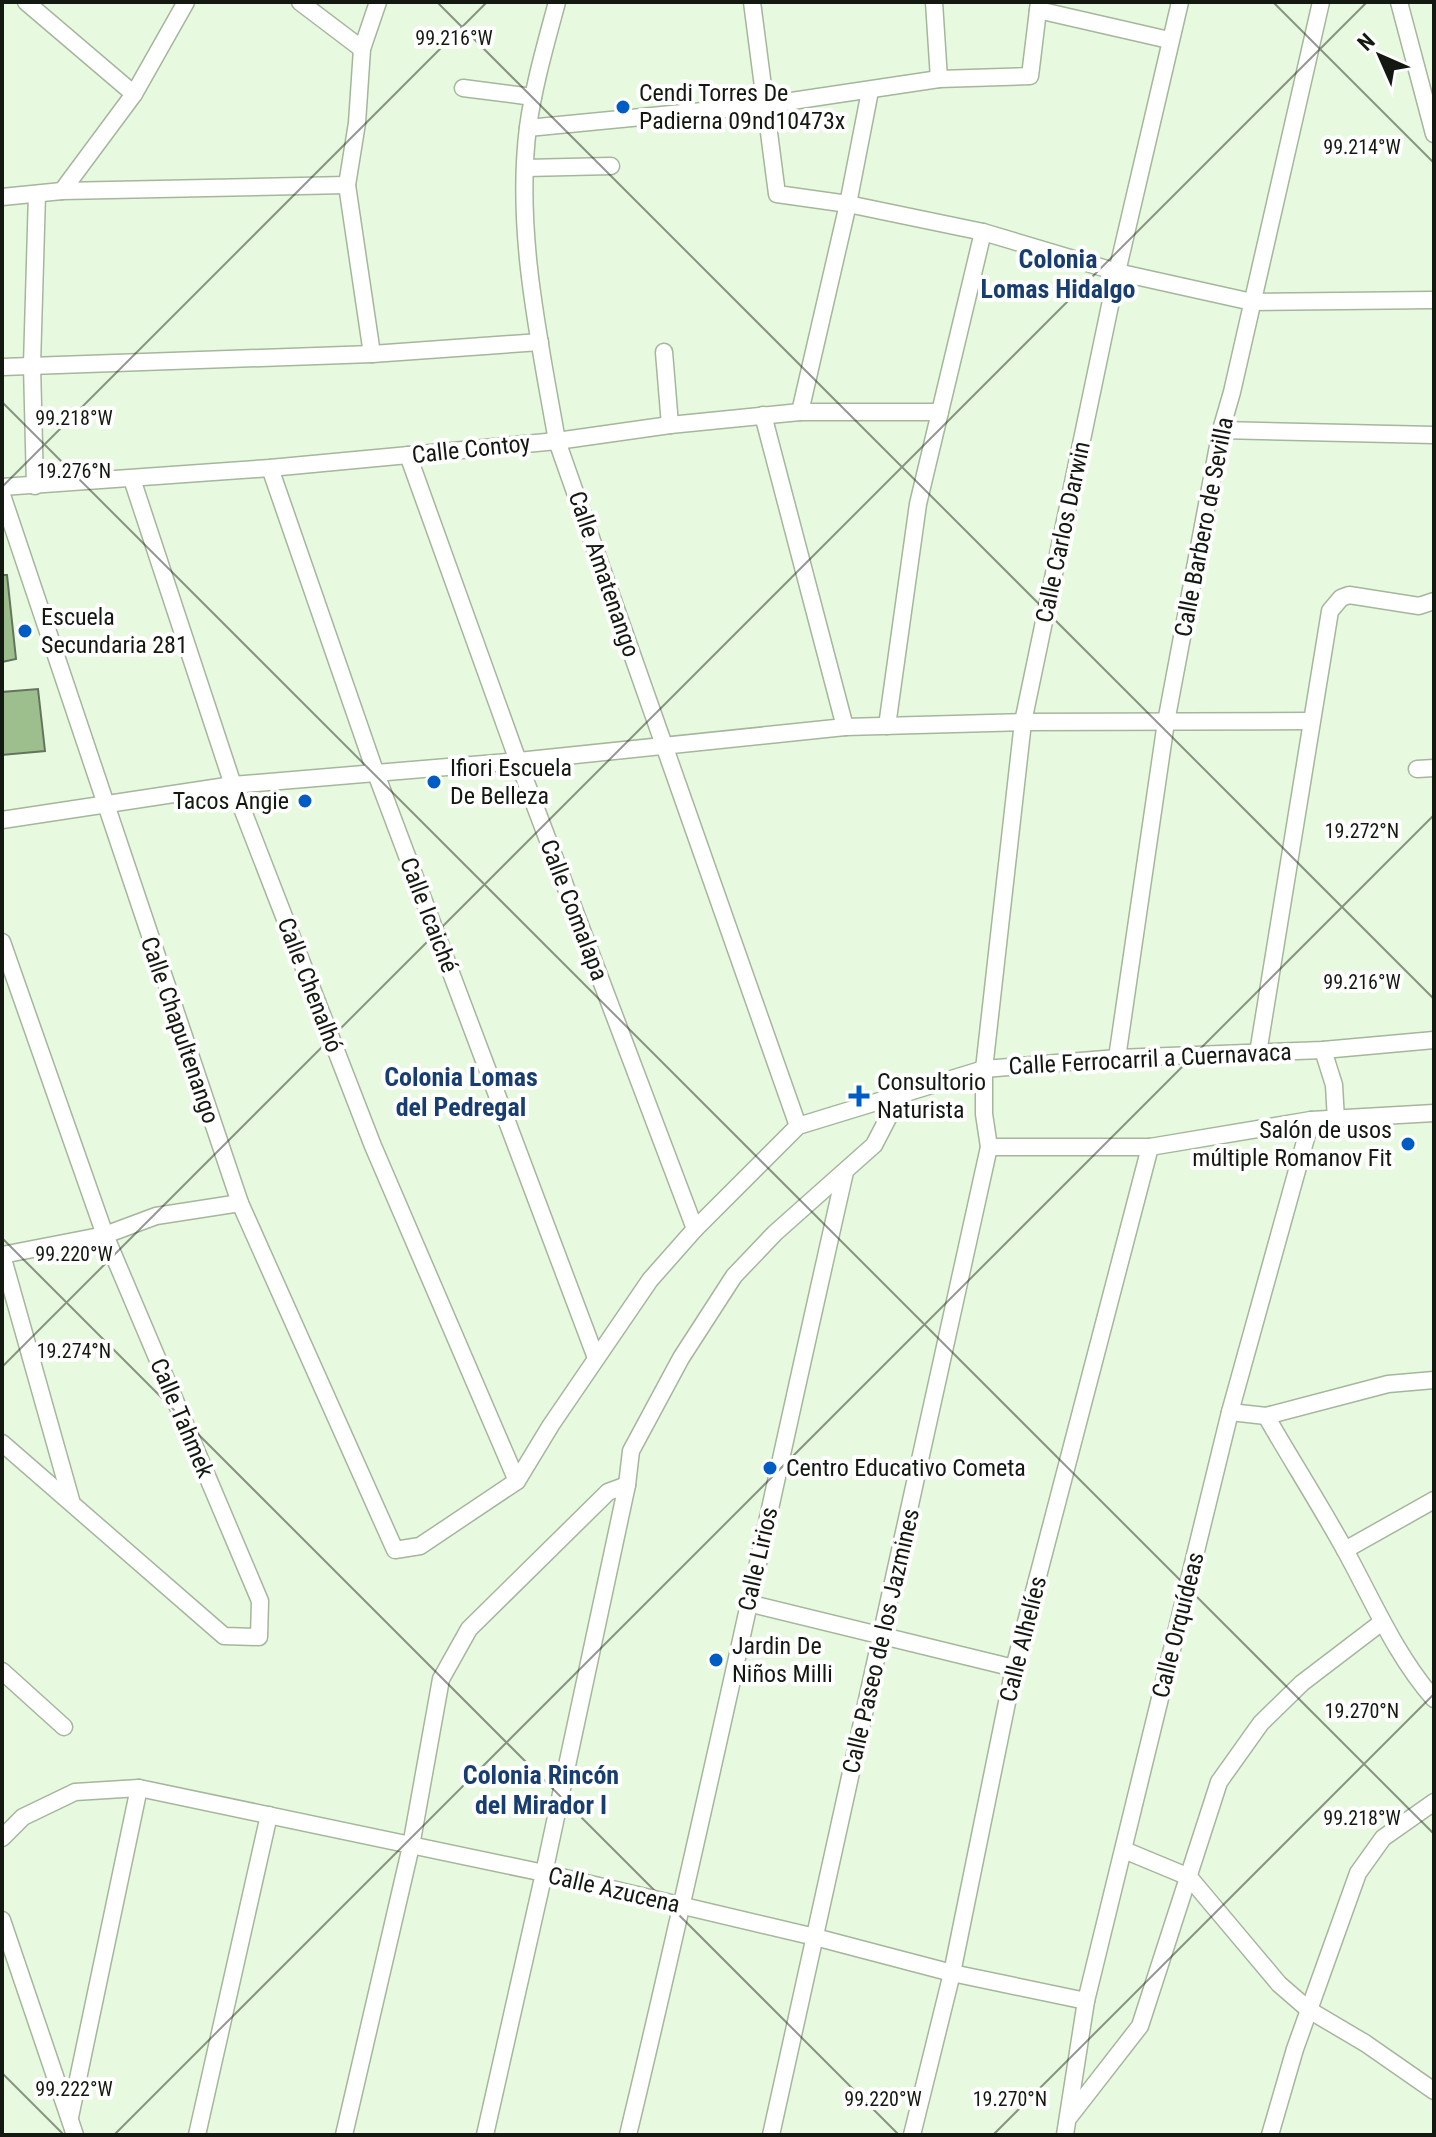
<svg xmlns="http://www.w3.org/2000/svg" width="1436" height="2137" font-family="'Roboto Condensed',sans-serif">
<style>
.building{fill:#9dbf8e;stroke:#64735d;stroke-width:2}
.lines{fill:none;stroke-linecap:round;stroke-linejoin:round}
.street-casing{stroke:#a5b69d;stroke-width:19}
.street{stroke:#fff;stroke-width:16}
.ticks{fill:none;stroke:#131910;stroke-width:2;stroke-opacity:0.45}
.poi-dot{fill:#005cc5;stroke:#fff;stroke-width:3}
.labels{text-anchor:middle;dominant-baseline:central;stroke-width:8;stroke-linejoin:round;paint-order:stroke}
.poi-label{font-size:24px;fill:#131910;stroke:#fff;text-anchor:start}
.street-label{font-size:24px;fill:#131910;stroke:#fff}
.neighbourhood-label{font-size:26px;font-weight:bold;fill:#173d71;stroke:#fff}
.ticks-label{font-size:20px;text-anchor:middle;fill:#131910;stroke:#fff;stroke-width:8;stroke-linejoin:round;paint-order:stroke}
</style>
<rect width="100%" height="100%" fill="#e7f9df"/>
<!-- building -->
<g class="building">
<polygon points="2,575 7,575 16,659 2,662"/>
<polygon points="38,689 45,751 2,755 2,692"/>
</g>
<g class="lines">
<!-- street casing -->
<g class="street-casing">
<g id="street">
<polyline points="26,2 134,94"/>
<polyline points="300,2 362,49"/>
<path d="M 557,2 C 546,43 534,84 528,127 C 515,231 539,338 557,441 L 798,1126"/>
<polyline points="752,2 777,194 848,204 983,232 1117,272 1252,302 1434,300"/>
<polyline points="934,2 939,79"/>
<polyline points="1399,2 1434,134"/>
<polyline points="1038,10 1169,40"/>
<polyline points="463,88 533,97"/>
<polyline points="528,128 765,105 939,79 1030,76 1039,2"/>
<polyline points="526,168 611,166"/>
<polyline points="62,191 134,94 186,2"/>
<polyline points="2,197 62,191 347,185"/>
<polyline points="664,352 670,425"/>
<polyline points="372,354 347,185 357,123 362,49 378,2"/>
<polyline points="2,367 372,354 540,342"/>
<polyline points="800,412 848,204 870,91"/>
<polyline points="763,415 845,727"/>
<polyline points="1221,430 1434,435"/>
<polyline points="408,455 518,761 695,1229"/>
<polyline points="270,468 375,771 596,1358"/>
<polyline points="132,479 233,785 373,1146 517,1481"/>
<polyline points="35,486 32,365 37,194"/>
<polyline points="2,487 270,468 557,441 670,425 800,412 940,412"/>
<polyline points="2,495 240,1203 395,1550 420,1546 517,1481 551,1425 650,1280 695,1229 798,1126 984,1069 1117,1058 1323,1050 1434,1040"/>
<polyline points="887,726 918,504 983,232"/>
<polyline points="1417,769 1434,768"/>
<polyline points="2,820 233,785 518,761 845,727 1023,722 1311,721"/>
<polyline points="2,942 105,1235 260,1601 259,1637 224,1636 2,1443"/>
<polyline points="1323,1050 1334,1085 1336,1120"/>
<polyline points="1258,1053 1330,611 1341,598 1349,595 1419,606 1434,601"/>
<polyline points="1117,1058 1166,722 1221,430 1232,392 1321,2"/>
<polyline points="989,1147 1150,1147 1311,1120 1434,1113"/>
<polyline points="2,1255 71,1500"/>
<polyline points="2,1255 105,1235 156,1216 240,1203"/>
<polyline points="1230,1412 1266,1416 1388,1384 1434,1380"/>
<path d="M 1266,1416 C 1292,1461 1320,1505 1345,1550 C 1373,1601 1396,1656 1434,1699"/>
<polyline points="1345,1550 1434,1500"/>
<polyline points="748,1603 1014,1668"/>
<polyline points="2,1671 64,1727"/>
<polyline points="2,1838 23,1817 75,1792 139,1788 544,1873 815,1937 952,1973 1086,2001"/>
<polyline points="1124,1850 1189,1877 1279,1984 1309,2010 1365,2043 1434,2091"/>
<polyline points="2,1920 75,2135"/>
<polyline points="1070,2116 1140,2026 1219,1782 1261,1723 1302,1683 1382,1622"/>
<polyline points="70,2117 139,1788"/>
<polyline points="197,2135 269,1815"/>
<polyline points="344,2135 411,1846 441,1679 469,1629 608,1492 627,1485"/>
<polyline points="485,2135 544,1873 627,1485 631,1451 681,1358 734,1276 775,1233 874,1145 901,1093"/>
<path d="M 628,2135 C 705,1815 772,1493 845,1172"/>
<polyline points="771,2135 989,1147 984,1114 984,1069 1023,722 1117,272 1180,2"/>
<polyline points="912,2135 952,1973 1014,1668 1150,1147"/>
<polyline points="1065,2135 1086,2001 1230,1412 1311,1120"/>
<polyline points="1270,2135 1295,2049 1358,1873 1383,1838 1434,1802"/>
</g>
</g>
<!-- street -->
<use href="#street" class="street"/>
</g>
<!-- ticks -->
<path class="ticks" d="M 437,2 L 1434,999M 1273,2 L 1434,163M 2,402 L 1434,1834M 2,487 L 487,2M 2,1238 L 899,2135M 2,1367 L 1367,2M 2,2073 L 64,2135M 114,2135 L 1434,815M 993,2135 L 1434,1694"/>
<!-- markers -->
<g class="poi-dot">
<circle cx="623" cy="107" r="8"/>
<circle cx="25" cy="631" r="8"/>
<circle cx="434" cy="782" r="8"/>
<circle cx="305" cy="801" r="8"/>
<path d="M855 1084h8v8h8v8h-8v8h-8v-8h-8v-8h8z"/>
<circle cx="1408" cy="1144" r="8"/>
<circle cx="770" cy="1468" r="8"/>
<circle cx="716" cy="1660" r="8"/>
</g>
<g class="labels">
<!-- poi labels -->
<g class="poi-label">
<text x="639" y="93">Cendi Torres De<tspan x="639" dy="28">Padierna 09nd10473x</tspan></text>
<text x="41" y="617">Escuela<tspan x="41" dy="28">Secundaria 281</tspan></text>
<text x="450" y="768">Ifiori Escuela<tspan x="450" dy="28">De Belleza</tspan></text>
<text x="289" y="801" text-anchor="end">Tacos Angie</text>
<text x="877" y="1082">Consultorio<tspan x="877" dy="28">Naturista</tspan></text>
<text x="1392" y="1130" text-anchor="end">Salón de usos<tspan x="1392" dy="28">múltiple Romanov Fit</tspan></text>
<text x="786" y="1468">Centro Educativo Cometa</text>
<text x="732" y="1646">Jardin De<tspan x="732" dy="28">Niños Milli</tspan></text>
</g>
<!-- street labels -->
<g class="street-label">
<text transform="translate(471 449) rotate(-6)">Calle Contoy</text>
<text transform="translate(1204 527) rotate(-79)">Calle Barbero de Sevilla</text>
<text transform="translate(1063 532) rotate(-78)">Calle Carlos Darwin</text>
<text transform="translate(604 574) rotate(71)">Calle Amatenango</text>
<text transform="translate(574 910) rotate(69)">Calle Comalapa</text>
<text transform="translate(429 915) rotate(69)">Calle Icaiché</text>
<text transform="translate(310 985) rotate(69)">Calle Chenalhó</text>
<text transform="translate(180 1030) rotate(71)">Calle Chapultenango</text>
<text transform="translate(1150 1059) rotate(-3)">Calle Ferrocarril a Cuernavaca</text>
<text transform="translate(182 1418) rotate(67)">Calle Tahmek</text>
<text transform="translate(758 1559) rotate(-77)">Calle Lirios</text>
<text transform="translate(1178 1625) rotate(-76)">Calle Orquídeas</text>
<text transform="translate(1023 1639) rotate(-76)">Calle Alhelíes</text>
<text transform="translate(881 1641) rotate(-77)">Calle Paseo de los Jazmines</text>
<text transform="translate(614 1890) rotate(13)">Calle Azucena</text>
</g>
<!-- neighbourhood labels -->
<g class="neighbourhood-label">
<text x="1058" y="259">Colonia<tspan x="1058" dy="30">Lomas Hidalgo</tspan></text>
<text x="461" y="1077">Colonia Lomas<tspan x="461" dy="30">del Pedregal</tspan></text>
<text x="541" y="1775">Colonia Rincón<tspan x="541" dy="30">del Mirador I</tspan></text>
</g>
</g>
<g class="ticks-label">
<text x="454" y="45">99.216°W</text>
<text x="1362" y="154">99.214°W</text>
<text x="74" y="425">99.218°W</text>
<text x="74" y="478">19.276°N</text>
<text x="1362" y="838">19.272°N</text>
<text x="1362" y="989">99.216°W</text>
<text x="74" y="1261">99.220°W</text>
<text x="74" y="1358">19.274°N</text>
<text x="1362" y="1718">19.270°N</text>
<text x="1362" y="1825">99.218°W</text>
<text x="74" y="2096">99.222°W</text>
<text x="883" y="2106">99.220°W</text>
<text x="1010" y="2106">19.270°N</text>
</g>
<!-- border -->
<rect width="1436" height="2137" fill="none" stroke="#131910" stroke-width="8"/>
<!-- north arrow -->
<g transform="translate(1380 56) rotate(315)" stroke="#ffffff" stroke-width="6" paint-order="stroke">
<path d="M0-6L14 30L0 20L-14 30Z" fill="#131910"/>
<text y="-12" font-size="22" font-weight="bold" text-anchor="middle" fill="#131910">N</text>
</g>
</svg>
